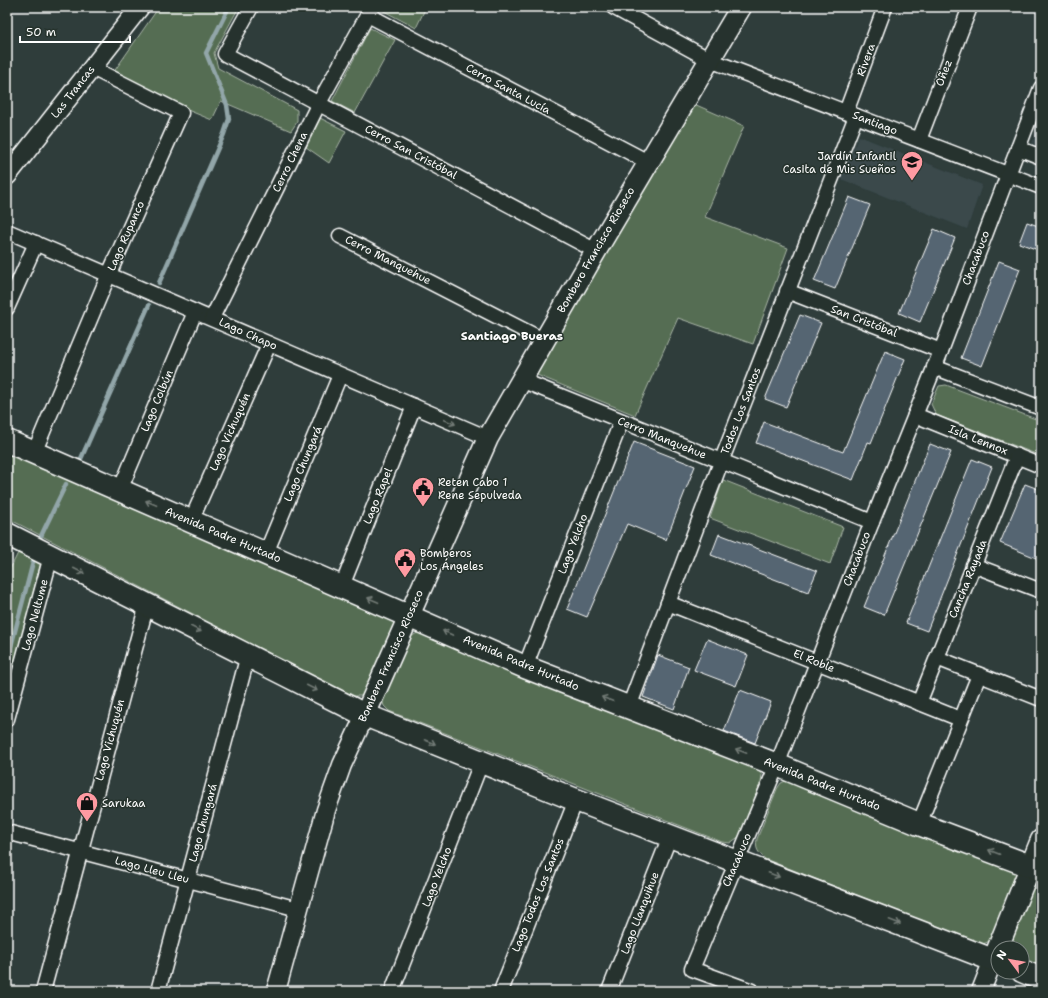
<svg xmlns="http://www.w3.org/2000/svg" width="1048" height="998" font-family="'Shantell Sans',sans-serif">
<style>
.built{fill:#3a494c}
.green{fill:#556d52;stroke:#aab6a8}
.lines{fill:none;stroke-linecap:round;stroke-linejoin:round}
.stream{stroke:#92a6a9;stroke-width:4.5}
.building{fill:#556572;stroke:#fff}
.minor-casing{stroke:#fff;stroke-width:17}
.tertiary-casing{stroke:#fff;stroke-width:21}
.secondary-casing{stroke:#fff;stroke-width:23}
.primary-casing{stroke:#fff;stroke-width:25}
.minor{stroke:#26332d;stroke-width:14}
.tertiary{stroke:#26332d;stroke-width:18}
.secondary{stroke:#26332d;stroke-width:20}
.primary{stroke:#26332d;stroke-width:22}
.oneway{stroke:#727a76}
.labels{text-anchor:middle;dominant-baseline:central;stroke-width:3;stroke-linejoin:round;paint-order:stroke}
.street-label{font-size:11px;fill:#fff;stroke:#26332d}
.poi-label{font-size:11px;fill:#fff;stroke:#26332d;text-anchor:start}
.neighbourhood-label{font-size:12px;font-weight:bold;fill:#fff;stroke:#26332d}
</style>
<rect width="100%" height="100%" fill="#2f3d3b"/>
<filter id="ink" filterUnits="userSpaceOnUse"><feTurbulence type="fractalNoise" baseFrequency=".025" numOctaves="2"/><feDisplacementMap in="SourceGraphic" scale="8" xChannelSelector="R" yChannelSelector="G"/><feConvolveMatrix kernelMatrix="1 2 1 2 8 2 1 2 1" color-interpolation-filters="sRGB"/></filter>
<g filter="url(#ink)">
<!-- built -->
<g class="built">
<polygon points="1041,123 1041,147 1032,143"/>
<polygon points="859,136 982,185 967,229 841,179"/>
</g>
<!-- green -->
<g class="green">
<polygon points="159,7 239,7 214,53 218,68 297,110 297,122 291,131 221,101 212,120 190,111 113,73"/>
<polygon points="381,7 426,7 416,28 380,9"/>
<polygon points="370,28 395,40 355,113 332,101"/>
<polygon points="694,104 744,126 705,217 788,248 753,344 678,318 635,415 537,375 536,368"/>
<polygon points="320,118 346,131 329,163 306,147"/>
<polygon points="946,385 1041,421 1041,456 936,415 931,404 939,386"/>
<polygon points="7,452 392,620 395,624 366,691 361,696 353,696 346,693 7,518"/>
<polygon points="723,480 843,527 830,564 710,518"/>
<polygon points="18,553 41,563 7,691 7,575"/>
<polygon points="419,632 757,768 762,774 761,782 740,836 730,843 722,842 389,711 384,706 382,700 407,639"/>
<path d="M 788,780 L 1009,867 L 1016,873 L 1017,880 L 992,940 L 983,944 L 976,942 L 765,859 C 758,852 755,849 757,839 L 777,789 L 781,783 Z"/>
<polygon points="1041,881 1041,968 1022,961 1022,948 1010,948 1009,944 1030,889"/>
</g>
<g class="lines">
<!-- stream -->
<g class="stream">
<polyline points="159,283 224,134 229,119 227,105 206,53 229,7"/>
<polyline points="80,461 149,305"/>
<polyline points="41,536 66,484"/>
<polyline points="7,662 33,562"/>
</g>
</g>
<!-- building -->
<g class="building">
<polygon points="849,197 870,205 835,289 814,281"/>
<polygon points="1027,222 1041,227 1041,251 1019,243"/>
<polygon points="934,229 955,238 920,322 899,313"/>
<polygon points="999,261 1020,269 982,366 961,358"/>
<polygon points="800,315 821,323 786,407 765,399"/>
<polygon points="885,351 905,359 871,443 868,442 853,480 756,443 764,422 843,452"/>
<polygon points="634,442 695,466 666,540 627,524 587,617 567,609"/>
<polygon points="930,444 951,452 884,615 864,607"/>
<polygon points="972,459 992,467 927,631 906,623"/>
<polygon points="1025,484 1041,490 1041,560 1000,543"/>
<polygon points="719,534 817,571 808,592 711,555"/>
<polygon points="707,639 748,655 736,686 694,670"/>
<polygon points="658,655 689,667 674,709 643,697"/>
<polygon points="740,690 771,702 755,743 724,731"/>
</g>
<g class="lines">
<!-- minor casing -->
<g class="minor-casing">
<g id="minor">
<polyline points="251,7 225,54 596,251"/>
<polyline points="613,7 710,60 1041,187"/>
<polyline points="368,15 648,162"/>
<polyline points="846,112 885,7"/>
<polyline points="919,140 970,7"/>
<polyline points="1018,148 1041,157"/>
<polyline points="7,231 488,438"/>
<polyline points="340,236 543,340"/>
<polyline points="787,291 941,351"/>
<polyline points="7,308 36,243"/>
<polyline points="212,318 319,103 372,7"/>
<polyline points="934,367 1041,408"/>
<polyline points="521,380 872,522"/>
<polyline points="915,415 1041,466"/>
<polyline points="34,453 109,274 181,113 92,68"/>
<polyline points="120,490 195,312"/>
<polyline points="191,521 269,344"/>
<polyline points="266,553 340,375"/>
<polyline points="973,565 1041,591"/>
<polyline points="342,586 414,406"/>
<polyline points="668,603 960,719"/>
<polyline points="937,658 1041,699"/>
<polyline points="525,667 621,422"/>
<polyline points="919,703 1017,456"/>
<polyline points="629,707 721,462 856,116"/>
<polyline points="7,719 51,556"/>
<polyline points="919,824 979,675"/>
<polyline points="7,832 298,909"/>
<polyline points="43,991 147,604"/>
<polyline points="158,991 248,655"/>
<polyline points="392,991 481,763"/>
<polyline points="501,991 576,800"/>
<polyline points="609,991 670,836"/>
<polyline points="752,991 692,969 777,765 872,522 941,351 1041,88"/>
</g>
</g>
<!-- tertiary casing -->
<g class="tertiary-casing">
<g id="tertiary">
<polyline points="7,176 140,7"/>
<polyline points="276,991 326,810 342,765 365,715"/>
<polyline points="981,991 993,960"/>
</g>
</g>
<!-- secondary casing -->
<g class="secondary-casing">
<g id="secondary">
<polyline points="365,715 488,438 596,251 741,7"/>
<polyline points="993,960 1041,840"/>
</g>
</g>
<!-- primary casing -->
<g class="primary-casing">
<g id="primary">
<polyline points="7,441 525,667 777,765 919,824 1041,870"/>
<polyline points="7,534 365,715 576,800 998,962"/>
<polyline points="1022,971 1041,979"/>
</g>
</g>
<!-- minor -->
<use href="#minor" class="minor"/>
<!-- tertiary -->
<use href="#tertiary" class="tertiary"/>
<!-- secondary -->
<use href="#secondary" class="secondary"/>
<!-- primary -->
<use href="#primary" class="primary"/>
</g>
<!-- one-way arrows -->
<defs><path id="oneway-shaft" d="M-6 0H5M1.5-3L5.5 0L1.5 3" fill="none" stroke-width="1.6" stroke-linecap="round" stroke-linejoin="round"/></defs>
<g class="oneway">
<use href="#oneway-shaft" transform="translate(450 422) rotate(23)"/>
<use href="#oneway-shaft" transform="translate(151 503) rotate(-157)"/>
<use href="#oneway-shaft" transform="translate(79 571) rotate(27)"/>
<use href="#oneway-shaft" transform="translate(373 600) rotate(-157)"/>
<use href="#oneway-shaft" transform="translate(196 629) rotate(27)"/>
<use href="#oneway-shaft" transform="translate(448 633) rotate(-156)"/>
<use href="#oneway-shaft" transform="translate(312 688) rotate(27)"/>
<use href="#oneway-shaft" transform="translate(607 699) rotate(-159)"/>
<use href="#oneway-shaft" transform="translate(430 742) rotate(22)"/>
<use href="#oneway-shaft" transform="translate(741 751) rotate(-159)"/>
<use href="#oneway-shaft" transform="translate(994 852) rotate(-159)"/>
<use href="#oneway-shaft" transform="translate(774 875) rotate(21)"/>
<use href="#oneway-shaft" transform="translate(895 922) rotate(21)"/>
</g>
</g>
<!-- icons -->
<defs>
<g id="school-pin" transform="scale(1.15)"><path d="M0 17L-7.5 6A9.5 9.5 0 1 1 7.5 6Z" fill="#ff9aa2" stroke="#26332d"/><path d="M0-5L7-2L0 1L-7-2ZM-4 1L0 2.5L4 1V4Q0 6-4 4Z" fill="#111"/></g>
<g id="civic-pin" transform="scale(1.15)"><path d="M0 17L-7.5 6A9.5 9.5 0 1 1 7.5 6Z" fill="#ff9aa2" stroke="#26332d"/><path d="M-.6-6.5H3V-4.5H.6V-3L4-1V1h2V6H-6V1h2V-1L-.6-3ZM-1.2 2.5V6h2.4V2.5Z" fill="#111"/></g>
<g id="shop-pin" transform="scale(1.15)"><path d="M0 17L-7.5 6A9.5 9.5 0 1 1 7.5 6Z" fill="#ff9aa2" stroke="#26332d"/><path d="M-5-2.5h2.3a2.7 3.5 0 0 1 5.4 0H5L5.5 6h-11ZM-1.5-2.5h3a1.5 2.3 0 0 0-3 0Z" fill="#111"/></g>
</defs>
<g fill-rule="evenodd">
<use href="#school-pin" x="912" y="162"/>
<use href="#civic-pin" x="423" y="488"/>
<use href="#civic-pin" x="405" y="559"/>
<use href="#shop-pin" x="87" y="803"/>
</g>
<g class="labels">
<!-- street labels -->
<g class="street-label">
<text transform="translate(866 60) rotate(-70)">Rivera</text>
<text transform="translate(944 73) rotate(-69)">Oñez</text>
<text transform="translate(508 89) rotate(28)">Cerro Santa Lucía</text>
<text transform="translate(73 92) rotate(-52)">Las Trancas</text>
<text transform="translate(875 123) rotate(21)">Santiago</text>
<text transform="translate(411 152) rotate(28)">Cerro San Cristóbal</text>
<text transform="translate(290 162) rotate(-64)">Cerro Chena</text>
<text transform="translate(126 236) rotate(-66)">Lago Rupanco</text>
<text transform="translate(596 250) rotate(-60)">Bombero Francisco Rioseco</text>
<text transform="translate(976 258) rotate(-69)">Chacabuco</text>
<text transform="translate(388 260) rotate(27)">Cerro Manquehue</text>
<text transform="translate(864 321) rotate(21)">San Cristóbal</text>
<text transform="translate(248 334) rotate(24)">Lago Chapo</text>
<text transform="translate(157 401) rotate(-67)">Lago Colbún</text>
<text transform="translate(741 411) rotate(-69)">Todos Los Santos</text>
<text transform="translate(230 432) rotate(-66)">Lago Vichuquén</text>
<text transform="translate(662 438) rotate(22)">Cerro Manquehue</text>
<text transform="translate(978 440) rotate(22)">Isla Lennox</text>
<text transform="translate(303 464) rotate(-67)">Lago Chungará</text>
<text transform="translate(378 496) rotate(-68)">Lago Rapel</text>
<text transform="translate(223 535) rotate(23)">Avenida Padre Hurtado</text>
<text transform="translate(573 544) rotate(-69)">Lago Yelcho</text>
<text transform="translate(857 559) rotate(-69)">Chacabuco</text>
<text transform="translate(968 579) rotate(-68)">Cancha Rayada</text>
<text transform="translate(35 615) rotate(-75)">Lago Neltume</text>
<text transform="translate(391 656) rotate(-66)">Bombero Francisco Rioseco</text>
<text transform="translate(814 661) rotate(22)">El Roble</text>
<text transform="translate(521 663) rotate(23)">Avenida Padre Hurtado</text>
<text transform="translate(110 740) rotate(-75)">Lago Vichuquén</text>
<text transform="translate(822 784) rotate(22)">Avenida Padre Hurtado</text>
<text transform="translate(203 823) rotate(-75)">Lago Chungará</text>
<text transform="translate(737 860) rotate(-67)">Chacabuco</text>
<text transform="translate(152 870) rotate(15)">Lago Lleu Lleu</text>
<text transform="translate(437 877) rotate(-69)">Lago Yelcho</text>
<text transform="translate(538 895) rotate(-68)">Lago Todos Los Santos</text>
<text transform="translate(640 913) rotate(-69)">Lago Llanquihue</text>
</g>
<!-- poi labels -->
<g class="poi-label">
<text x="896" y="156" text-anchor="end">Jardín Infantil<tspan x="896" dy="13">Casita de Mis Sueños</tspan></text>
<text x="438" y="482">Reten Cabo 1<tspan x="438" dy="13">Rene Sepulveda</tspan></text>
<text x="420" y="553">Bomberos<tspan x="420" dy="13">Los Ángeles</tspan></text>
<text x="102" y="803">Sarukaa</text>
</g>
<!-- neighbourhood labels -->
<g class="neighbourhood-label">
<text x="512" y="336">Santiago Bueras</text>
</g>
</g>
<!-- margin -->
<rect width="1048" height="998" fill="none" stroke="#26332d" stroke-width="24"/>
<rect x="12" y="12" width="1024" height="974" fill="none" stroke="#fff" stroke-width="1.5" filter="url(#ink)"/>
<!-- north arrow -->
<g transform="translate(1010 960) rotate(302)"><circle r="19" fill="#26332d" stroke="#7d8581"/>
<path d="M0-3L7 15L0 10L-7 15Z" fill="#ff9aa2"/>
<text y="-6" font-size="11" font-weight="bold" text-anchor="middle" fill="#ffffff">N</text>
</g>
<!-- scale -->
<path d="M20 36v6h110v-6" fill="none" stroke="#ffffff" stroke-width="2"/>
<text x="26" y="36" font-size="12" fill="#ffffff" stroke="#26332d" stroke-width="3" paint-order="stroke">50 m</text>
</svg>
